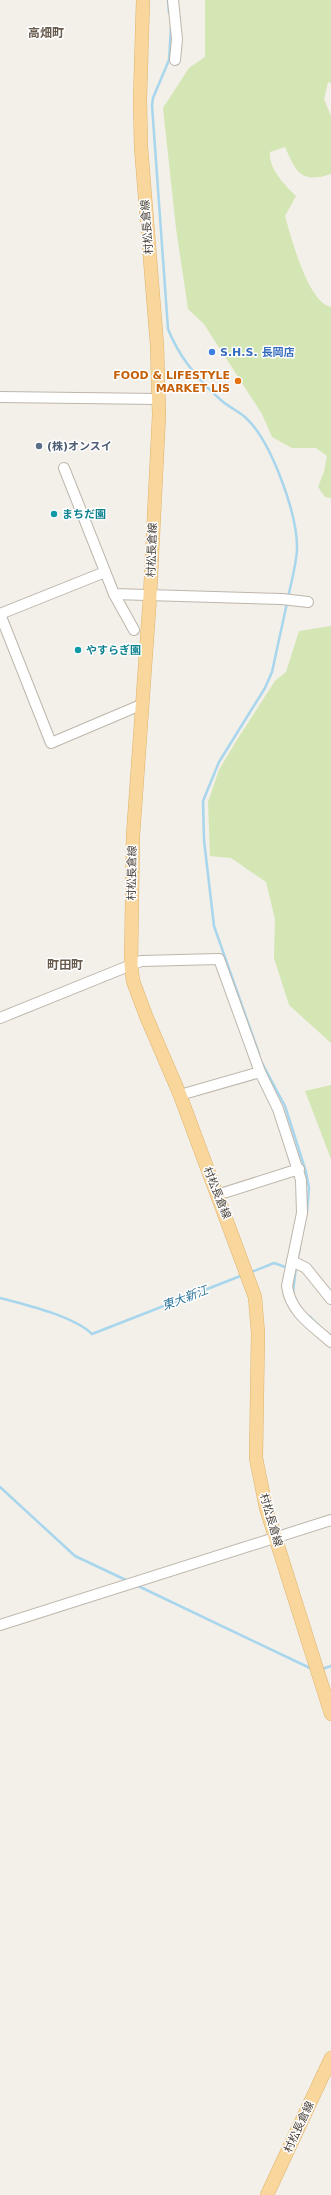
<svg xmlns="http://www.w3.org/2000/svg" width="331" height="2195" font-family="'DejaVu Sans','Noto Sans JP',sans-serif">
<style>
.green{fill:#d3e6b3}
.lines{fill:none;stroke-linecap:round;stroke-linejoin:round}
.stream{stroke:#a8d6ed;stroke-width:2.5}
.minor-casing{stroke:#beb6ab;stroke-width:12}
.major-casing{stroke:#deb36c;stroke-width:14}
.minor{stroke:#fff;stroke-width:10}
.major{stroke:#f9d79c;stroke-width:13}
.shop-dot{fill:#3f7fe0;stroke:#fff;stroke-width:1.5}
.food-dot{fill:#e8710a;stroke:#fff;stroke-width:1.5}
.service-dot{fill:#5c6f8a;stroke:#fff;stroke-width:1.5}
.culture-dot{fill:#0f9aa8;stroke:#fff;stroke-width:1.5}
.labels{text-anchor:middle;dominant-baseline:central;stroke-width:3;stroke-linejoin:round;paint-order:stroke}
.street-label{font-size:11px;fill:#473f37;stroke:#fff}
.shop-label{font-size:11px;font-weight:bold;fill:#366cbe;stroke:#fff;text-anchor:start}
.food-label{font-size:11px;font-weight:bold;fill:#c56008;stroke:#fff;text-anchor:end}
.service-label{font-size:11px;font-weight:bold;fill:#4e5e75;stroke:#fff;text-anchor:start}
.culture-label{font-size:11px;font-weight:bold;fill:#0d838f;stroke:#fff;text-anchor:start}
.neighbourhood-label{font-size:12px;font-weight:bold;fill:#695c4f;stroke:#fff}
.water-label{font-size:12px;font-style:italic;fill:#31789e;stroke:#fff}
</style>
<rect width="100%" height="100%" fill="#f3efe9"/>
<!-- green -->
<g class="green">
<path d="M 205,0 L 331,0 L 331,83 L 328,82 L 324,99 L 331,116 L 331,174 C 301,184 296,172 285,147 L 270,152 C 268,168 285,185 296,196 L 285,216 C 291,237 308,303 331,307 L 331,498 L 325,497 L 318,487 L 324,472 L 327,456 L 316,448 L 292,448 L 272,437 L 262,414 L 204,324 L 188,309 L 176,228 L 163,108 L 189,68 L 205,57 Z"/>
<polygon points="331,626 331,1043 289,1005 274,958 275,919 266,882 231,858 210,856 208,802 219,770 235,743 275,681 286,672 299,631"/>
<polygon points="331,1085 331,1159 305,1091"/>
</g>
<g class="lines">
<!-- stream -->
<g class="stream">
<polyline points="168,0 169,13"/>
<path d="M 171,28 L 169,60 L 153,98 L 152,105 L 168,329 C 179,357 200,382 222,401 C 229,407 238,411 245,417 C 271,440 298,515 297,550 C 296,566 291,583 288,598"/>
<polyline points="259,1054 214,926 204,840 203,801 219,762 265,688 272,672 287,603"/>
<polyline points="262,1063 285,1106 306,1172 309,1188 307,1212"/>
<polyline points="297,1261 300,1248"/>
<polyline points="249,1273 274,1263 288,1268"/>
<polyline points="293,1293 296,1266"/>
<path d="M 0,1298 C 27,1305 73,1316 92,1334 L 243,1275"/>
<polyline points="309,1316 321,1328"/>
<polyline points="0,1487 75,1556 128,1581"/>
<polyline points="136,1585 312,1669"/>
<polyline points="322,1669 331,1666"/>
</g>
<!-- minor casing -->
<g class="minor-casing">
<g id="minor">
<polyline points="173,0 177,39 175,60"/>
<polyline points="0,397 158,399"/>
<polyline points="64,468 114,594 282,599 308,602"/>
<polyline points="114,594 134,630"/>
<polyline points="0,614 51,743 143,704"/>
<polyline points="0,614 105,572"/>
<path d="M 0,1018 L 141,961 L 219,959 L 260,1072 L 278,1109 L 301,1180 L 302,1213 L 287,1286 C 290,1312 313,1326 331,1342"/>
<polyline points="180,1095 260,1072"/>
<polyline points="217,1195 299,1169"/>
<polyline points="292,1261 306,1268 331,1299"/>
<polyline points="0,1625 331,1520"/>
</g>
</g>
<!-- major casing -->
<g class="major-casing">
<g id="major">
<polyline points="143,0 140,99 141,147 157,345 159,415 150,596 133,836 131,965 133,981 146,1016 180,1095 255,1297 258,1333 256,1458 266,1508 331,1714"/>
<polyline points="267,2195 331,2058"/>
</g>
</g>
<!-- minor -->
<use href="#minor" class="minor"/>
<!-- major -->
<use href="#major" class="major"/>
</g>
<!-- markers -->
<circle class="shop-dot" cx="212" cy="352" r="4"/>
<circle class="food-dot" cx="238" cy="381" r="4"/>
<circle class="service-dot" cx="39" cy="446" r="4"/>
<g class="culture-dot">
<circle cx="54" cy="514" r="4"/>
<circle cx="78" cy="650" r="4"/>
</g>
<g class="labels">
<!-- street labels -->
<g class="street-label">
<text transform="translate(147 227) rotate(-94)">村松長倉線</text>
<text transform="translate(152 550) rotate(-88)">村松長倉線</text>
<text transform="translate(132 873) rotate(-89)">村松長倉線</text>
<text transform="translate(217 1193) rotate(68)">村松長倉線</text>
<text transform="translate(271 1520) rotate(74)">村松長倉線</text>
<text transform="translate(299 2127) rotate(-65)">村松長倉線</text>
</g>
<!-- shop labels -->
<g class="shop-label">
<text x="220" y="352">S.H.S. 長岡店</text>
</g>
<!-- food labels -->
<g class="food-label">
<text x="230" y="375">FOOD &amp; LIFESTYLE<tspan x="230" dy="13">MARKET LIS</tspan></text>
</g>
<!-- service labels -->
<g class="service-label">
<text x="47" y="446">(株)オンスイ</text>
</g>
<!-- culture labels -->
<g class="culture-label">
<text x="62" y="514">まちだ園</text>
<text x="86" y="650">やすらぎ園</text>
</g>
<!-- neighbourhood labels -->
<g class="neighbourhood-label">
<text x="46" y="33">高畑町</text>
<text x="65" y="965">町田町</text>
</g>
<!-- water labels -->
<g class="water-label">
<text transform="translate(185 1298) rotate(-21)">東大新江</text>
</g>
</g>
</svg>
